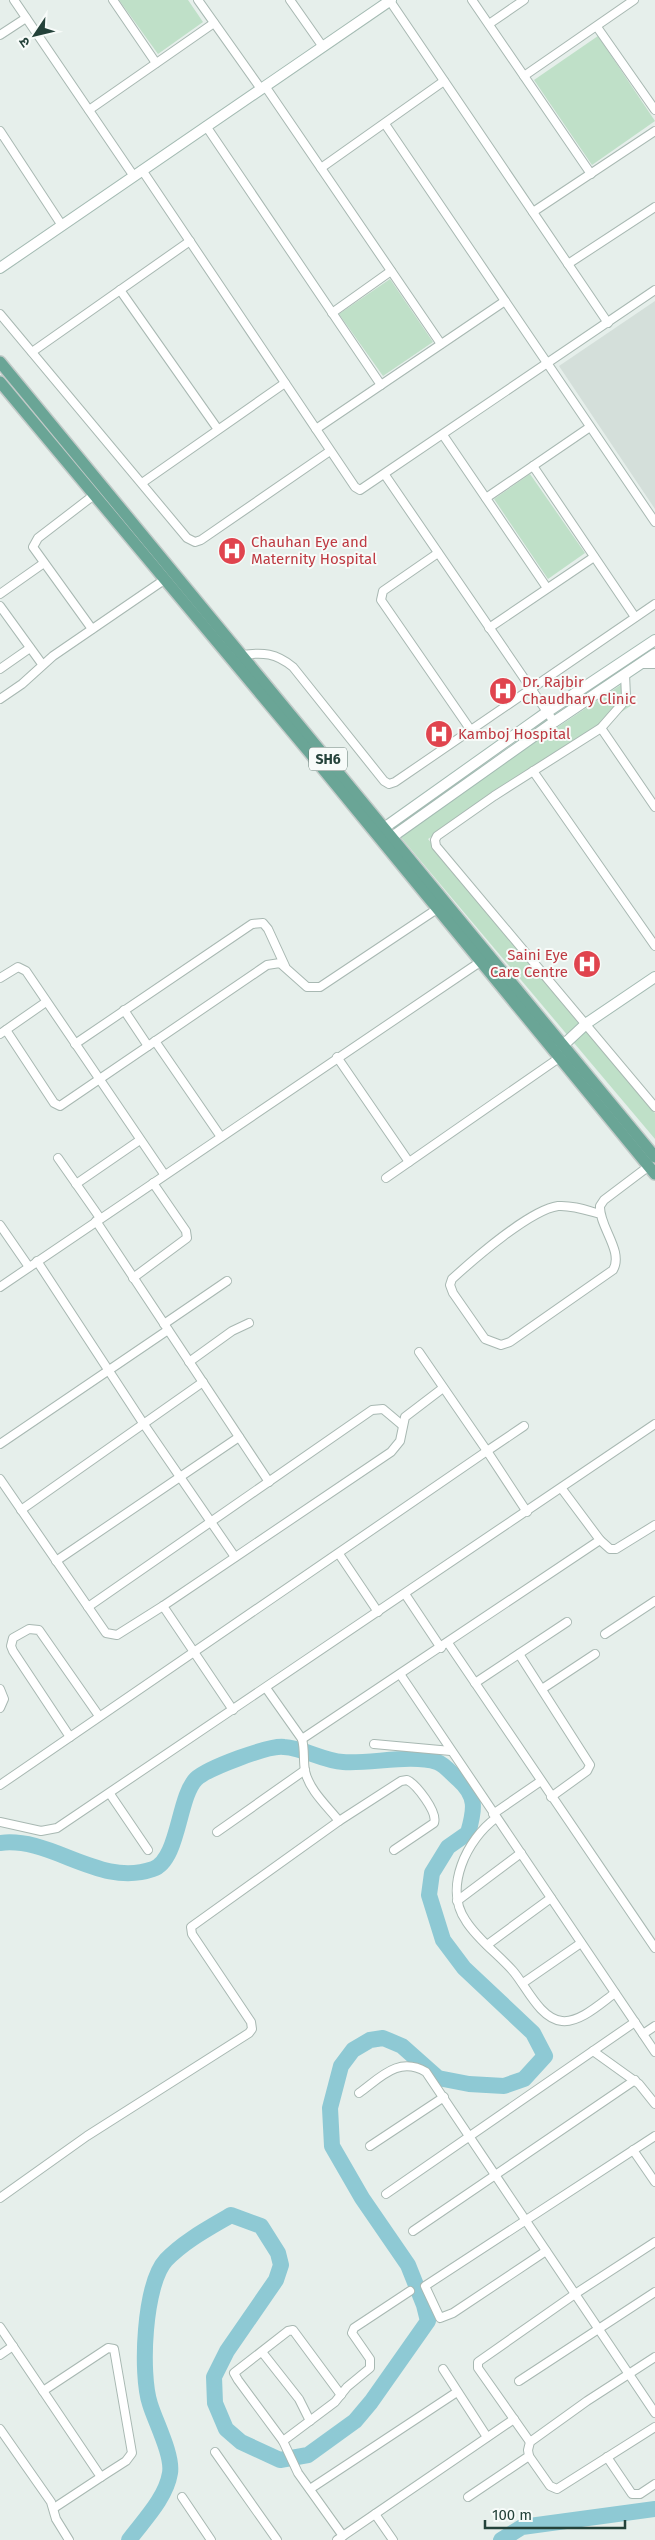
<svg xmlns="http://www.w3.org/2000/svg" width="655" height="2540" font-family="'Fira Sans','Noto Sans Devanagari',sans-serif">
<style>
.built{fill:#d4dfda}
.green{fill:#bfe0c8}
.lines{fill:none;stroke-linecap:round;stroke-linejoin:round}
.river{stroke:#8ec9d4;stroke-width:16}
.street-casing{stroke:#a8b8b2;stroke-width:10}
.secondary-casing{stroke:#a4bbb3;stroke-width:12}
.primary-casing{stroke:#c2cac8;stroke-width:14}
.street{stroke:#fff;stroke-width:8}
.secondary{stroke:#fff;stroke-width:10}
.primary{stroke:#6aa596;stroke-width:11}
.labels{text-anchor:middle;dominant-baseline:central;stroke-width:4;stroke-linejoin:round;paint-order:stroke}
.shield{fill:#f7fbf9;stroke:#637a73;stroke-width:1}
.shield-label{font-size:14px;font-weight:bold;fill:#24423a}
.health-label{font-size:15px;fill:#be3a42;stroke:#f7fbf9;text-anchor:start}
</style>
<rect width="100%" height="100%" fill="#e6efeb"/>
<!-- built -->
<polygon class="built" points="655,301 655,509 559,366"/>
<!-- green -->
<g class="green">
<polygon points="119,0 188,0 203,22 158,54"/>
<polygon points="598,36 655,121 592,165 534,80"/>
<polygon points="390,279 433,342 383,376 339,314"/>
<polygon points="530,474 585,553 548,579 494,499"/>
<polygon points="625,682 635,703 428,839 655,1113 655,1139 398,834"/>
</g>
<g class="lines">
<!-- river -->
<g class="river">
<path d="M 0,1843 C 52,1836 99,1888 153,1869 C 179,1860 178,1797 196,1779 C 208,1768 269,1745 284,1747 C 304,1748 323,1761 343,1762 C 371,1764 411,1754 437,1762 C 444,1764 452,1774 458,1779 C 477,1796 475,1809 468,1833 L 448,1847 L 432,1873 L 429,1895 L 443,1940 L 464,1968 L 533,2033 L 545,2056 L 524,2079 L 504,2086 L 469,2084 L 438,2078 L 402,2046 L 383,2038 L 370,2040 L 353,2050 L 341,2066 L 330,2108 L 332,2146 L 362,2198 L 408,2265 L 424,2305 L 428,2321 L 371,2402 L 355,2421 L 308,2455 L 280,2460 L 241,2442 L 226,2429 L 215,2403 L 214,2377 L 227,2351 L 276,2280 L 281,2265 L 278,2253 L 261,2226 L 231,2215 C 209,2228 184,2241 166,2260 C 144,2284 140,2374 150,2404 C 155,2421 173,2455 170,2473 C 166,2498 144,2520 129,2540"/>
<polyline points="501,2540 522,2527 655,2509"/>
</g>
<!-- street casing -->
<g class="street-casing">
<g id="street">
<polyline points="14,0 133,175"/>
<polyline points="113,0 156,63"/>
<polyline points="198,0 261,89"/>
<polyline points="290,0 323,47"/>
<polyline points="472,0 591,174"/>
<polyline points="390,1 608,323"/>
<polyline points="489,24 524,0"/>
<polyline points="597,27 655,110"/>
<polyline points="0,35 26,18"/>
<polyline points="524,76 634,0"/>
<polyline points="265,86 441,344"/>
<polyline points="89,110 214,23"/>
<polyline points="385,124 655,522"/>
<polyline points="206,126 381,385"/>
<polyline points="0,131 61,224"/>
<polyline points="321,168 444,81"/>
<polyline points="142,170 355,487 360,490 655,290"/>
<polyline points="533,212 655,131"/>
<polyline points="568,264 655,207"/>
<polyline points="120,290 217,428"/>
<polyline points="332,313 391,271"/>
<polyline points="0,314 187,538 195,542 201,540 330,451"/>
<polyline points="32,352 190,241"/>
<polyline points="316,429 505,301"/>
<polyline points="443,435 547,588"/>
<polyline points="533,466 635,617"/>
<polyline points="385,475 554,722"/>
<polyline points="142,483 285,383"/>
<polyline points="486,498 590,427"/>
<polyline points="438,553 383,591 381,600 470,729"/>
<polyline points="0,594 44,563"/>
<polyline points="0,606 42,664"/>
<polyline points="489,628 594,557"/>
<polyline points="92,629 33,547 38,538 94,495"/>
<path d="M 242,655 C 263,652 276,653 293,667 L 384,781 L 389,784 L 395,782 L 655,604"/>
<polyline points="640,664 655,664"/>
<polyline points="0,669 30,648"/>
<polyline points="625,674 626,697 622,704 601,728 494,796 437,836 435,840 436,846 655,1107"/>
<polyline points="0,699 22,684 53,656 164,580"/>
<polyline points="601,728 655,807"/>
<polyline points="533,771 655,946"/>
<polyline points="0,978 18,967 26,971 164,1174"/>
<polyline points="124,1010 148,1046"/>
<polyline points="6,1030 54,1103 60,1106 267,965 280,963 307,987 320,987 437,909"/>
<polyline points="0,1034 46,1002"/>
<polyline points="155,1041 221,1137"/>
<polyline points="75,1044 252,924 263,923 268,929 285,966"/>
<polyline points="337,1057 409,1162"/>
<polyline points="58,1158 100,1218"/>
<polyline points="386,1178 559,1058"/>
<polyline points="76,1184 140,1140"/>
<path d="M 600,1214 C 586,1210 572,1205 558,1206 C 530,1210 474,1259 452,1279 L 450,1285 L 453,1293 L 485,1339 L 501,1345 L 510,1342 L 613,1270 C 624,1251 599,1227 600,1206 L 604,1200 L 649,1166"/>
<polyline points="96,1221 269,1482"/>
<polyline points="0,1225 29,1267"/>
<polyline points="37,1261 143,1423 235,1557"/>
<polyline points="133,1278 187,1238 186,1231 153,1183"/>
<polyline points="0,1287 480,962"/>
<polyline points="164,1324 227,1281"/>
<polyline points="419,1352 487,1451 524,1426"/>
<polyline points="189,1362 232,1331 249,1323"/>
<polyline points="0,1444 168,1330"/>
<polyline points="0,1479 106,1633 117,1635 163,1606"/>
<polyline points="21,1510 203,1382"/>
<polyline points="600,1540 610,1549 616,1549 655,1525"/>
<polyline points="339,1554 378,1612"/>
<polyline points="56,1561 239,1437"/>
<polyline points="405,1594 441,1648"/>
<polyline points="88,1607 372,1410 383,1409 402,1425"/>
<polyline points="605,1634 655,1601"/>
<polyline points="448,1643 655,1948"/>
<polyline points="519,1654 590,1765 587,1771 551,1797"/>
<polyline points="400,1674 655,2052"/>
<polyline points="475,1683 567,1622"/>
<path d="M 266,1688 L 302,1739 C 305,1750 303,1760 305,1771 C 309,1790 328,1807 339,1821 L 401,1781 L 407,1780 C 416,1784 438,1812 434,1823 L 394,1850"/>
<polyline points="0,1689 4,1699 0,1708"/>
<polyline points="542,1689 595,1654"/>
<polyline points="233,1710 163,1606 391,1452 400,1441 405,1417 443,1388"/>
<polyline points="70,1737 13,1651 11,1646 13,1638 29,1629 39,1630 99,1716"/>
<polyline points="302,1739 600,1540 562,1489"/>
<polyline points="374,1744 451,1751"/>
<polyline points="0,1785 487,1451 527,1512"/>
<polyline points="110,1794 148,1850"/>
<polyline points="493,1814 541,1781"/>
<path d="M 496,1818 C 467,1839 443,1888 466,1921 C 478,1940 498,1954 513,1971 C 526,1986 540,2019 562,2021 C 580,2023 601,2003 615,1993"/>
<polyline points="0,1822 41,1831 57,1828 655,1424"/>
<polyline points="217,1832 305,1770"/>
<polyline points="457,1901 521,1853"/>
<polyline points="487,1945 551,1898"/>
<polyline points="523,1983 581,1943"/>
<polyline points="643,2034 655,2026"/>
<polyline points="593,2051 639,2084 655,2104"/>
<path d="M 359,2093 C 381,2077 399,2056 426,2072 L 655,2413"/>
<polyline points="370,2146 444,2097"/>
<polyline points="633,2150 655,2182"/>
<polyline points="386,2194 635,2022"/>
<polyline points="0,2198 87,2136 249,2033 252,2029 251,2022 192,1934 191,1927 339,1821"/>
<polyline points="413,2231 635,2080"/>
<polyline points="546,2251 453,2313 440,2318 425,2286 655,2136"/>
<polyline points="0,2327 101,2477 54,2508"/>
<polyline points="262,2352 299,2399 310,2421"/>
<polyline points="0,2355 13,2346"/>
<polyline points="443,2369 487,2437"/>
<polyline points="519,2381 655,2292"/>
<polyline points="43,2391 108,2348 114,2349 132,2453 126,2461 101,2477"/>
<polyline points="341,2395 293,2330 288,2331 234,2373 238,2380 283,2441 298,2473 343,2536"/>
<polyline points="0,2429 51,2502 56,2519 69,2540"/>
<polyline points="283,2441 335,2402 347,2387 370,2368 370,2359 352,2333 354,2328 410,2291"/>
<polyline points="530,2442 478,2368 478,2362 575,2294 655,2242"/>
<polyline points="215,2452 277,2540"/>
<polyline points="529,2456 550,2486 557,2489 655,2427"/>
<polyline points="607,2457 632,2494 640,2494 655,2484"/>
<polyline points="310,2489 457,2392"/>
<polyline points="182,2497 211,2540"/>
<polyline points="468,2497 529,2456 528,2450 530,2442 587,2401 655,2357"/>
<polyline points="375,2514 393,2540"/>
<polyline points="337,2540 514,2419"/>
</g>
</g>
<!-- secondary casing -->
<g class="secondary-casing">
<g id="secondary">
<polyline points="0,268 391,0"/>
<polyline points="655,640 547,712 384,828 381,840 392,837 554,722 655,654"/>
<polyline points="558,1050 587,1023 655,977"/>
</g>
</g>
<!-- primary casing -->
<g class="primary-casing">
<g id="primary">
<polyline points="0,362 655,1157"/>
<polyline points="0,382 309,752 655,1174"/>
</g>
</g>
<!-- street -->
<use href="#street" class="street"/>
<!-- secondary -->
<use href="#secondary" class="secondary"/>
<!-- primary -->
<use href="#primary" class="primary"/>
</g>
<!-- icons -->
<defs>
<g id="hospital-disc" transform="scale(1.4375)"><circle r="9.5" fill="#e0444e" stroke="#f7fbf9"/><path d="M-5-5h3v3.5h4V-5h3V5h-3V1.5h-4V5h-3Z" fill="#fff"/></g>
</defs>
<g fill-rule="evenodd">
<use href="#hospital-disc" x="232" y="551"/>
<use href="#hospital-disc" x="503" y="691"/>
<use href="#hospital-disc" x="439" y="734"/>
<use href="#hospital-disc" x="587" y="964"/>
</g>
<g class="labels">
<!-- shield labels -->
<rect class="shield" x="309" y="747.5" width="38" height="23" rx="4"/>
<g class="shield-label">
<text x="328" y="759">SH6</text>
</g>
<!-- health labels -->
<g class="health-label">
<text x="251" y="542">Chauhan Eye and<tspan x="251" dy="17">Maternity Hospital</tspan></text>
<text x="522" y="682">Dr. Rajbir<tspan x="522" dy="17">Chaudhary Clinic</tspan></text>
<text x="458" y="734">Kamboj Hospital</text>
<text x="568" y="955" text-anchor="end">Saini Eye<tspan x="568" dy="17">Care Centre</tspan></text>
</g>
</g>
<!-- north arrow -->
<g transform="translate(35 35) rotate(235)" stroke="#f7fbf9" stroke-width="4" paint-order="stroke">
<path d="M0-4L9 19L0 12L-9 19Z" fill="#24423a"/>
<text y="-8" font-size="14" font-weight="bold" text-anchor="middle" fill="#24423a">उ</text>
</g>
<!-- scale -->
<path d="M485 2520v8h140v-8" fill="none" stroke="#24423a" stroke-width="2.5"/>
<text x="492" y="2520" font-size="15" fill="#24423a" stroke="#f7fbf9" stroke-width="4" paint-order="stroke">100 m</text>
</svg>
